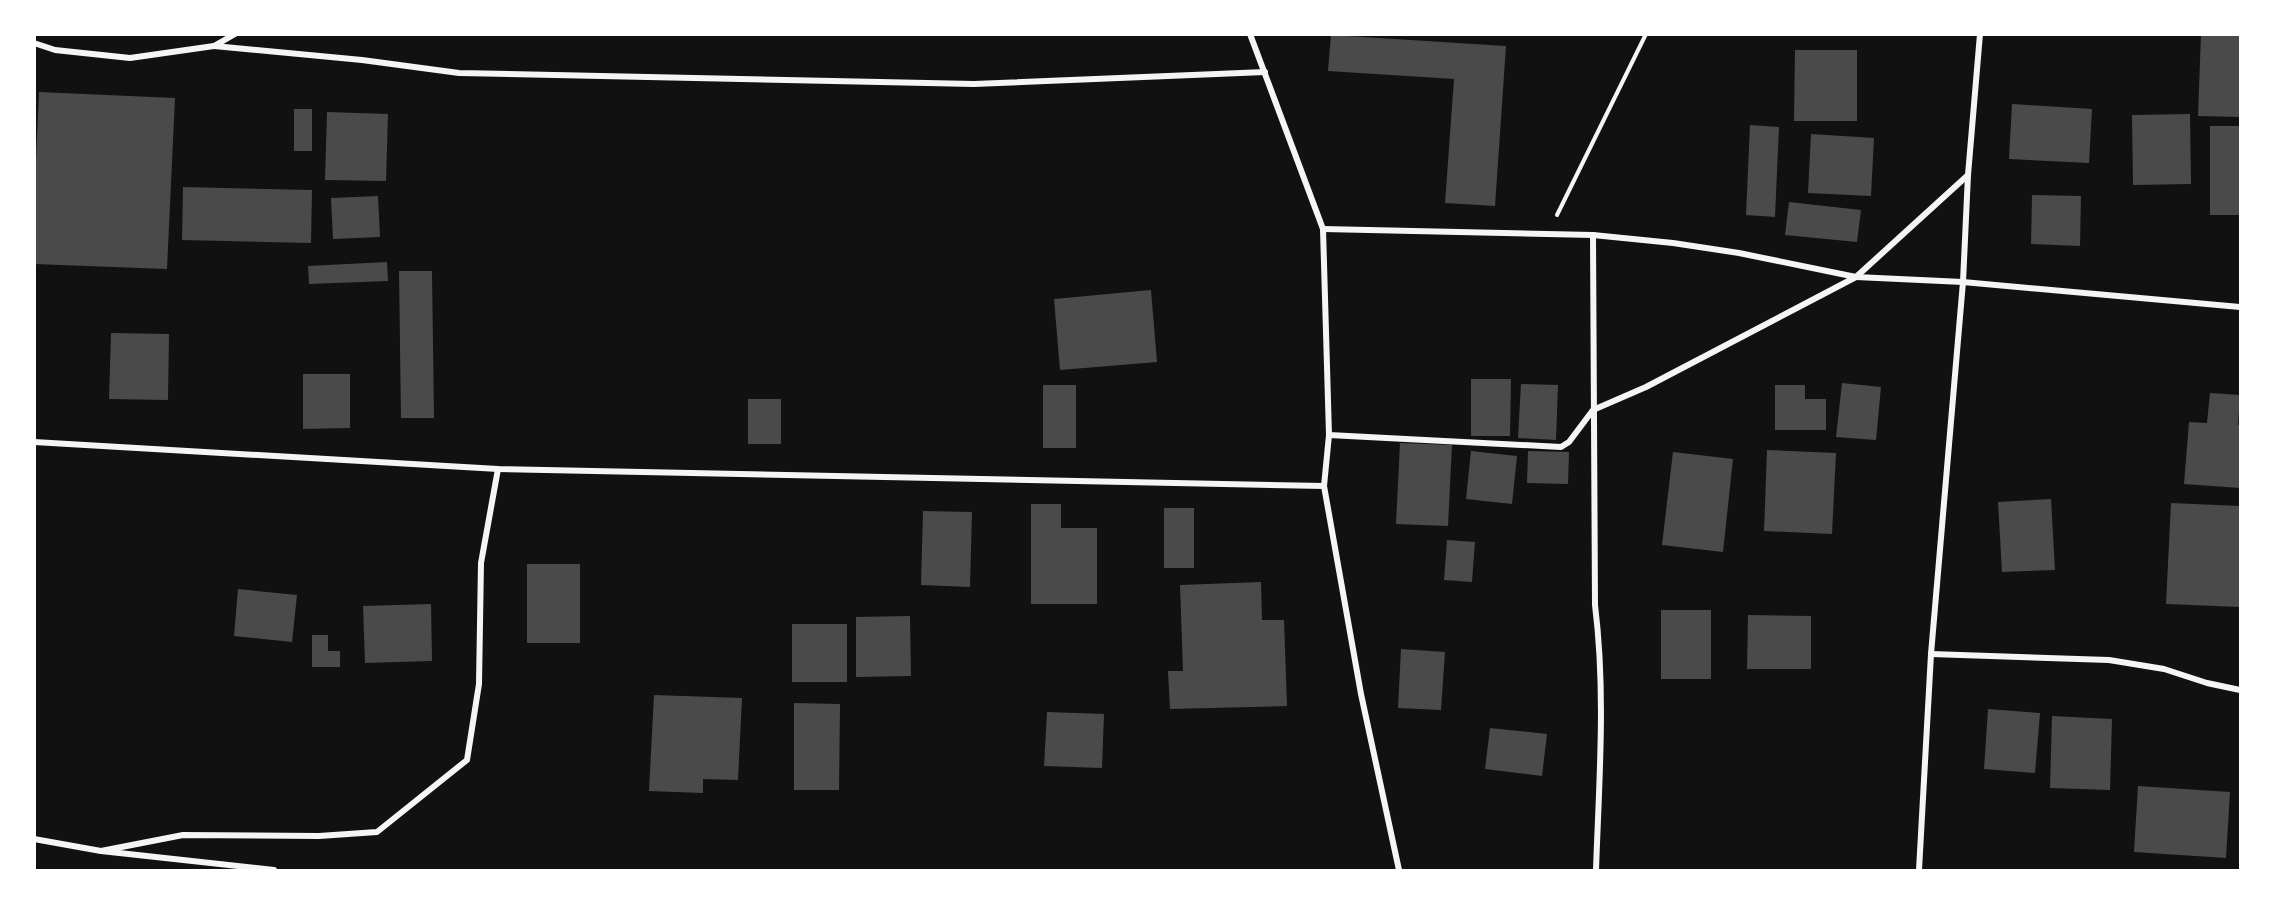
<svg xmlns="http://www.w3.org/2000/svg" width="2275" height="905" font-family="'Alegreya Sans',sans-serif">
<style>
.building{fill:#4a4a4a}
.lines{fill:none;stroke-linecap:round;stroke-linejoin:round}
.path{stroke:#f5f5f5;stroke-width:4}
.minor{stroke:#f5f5f5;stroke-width:6}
</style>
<rect width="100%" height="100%" fill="#111"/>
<!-- building -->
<g class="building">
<polygon points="2201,34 2240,34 2240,117 2198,116"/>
<polygon points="1331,35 1506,46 1495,206 1445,203 1454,79 1328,71"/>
<polygon points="1795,50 1857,50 1857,121 1794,121"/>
<polygon points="39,92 175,98 167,269 34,264 34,205"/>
<polygon points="2012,104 2092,109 2089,163 2009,159"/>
<rect x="294" y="109" width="18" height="42"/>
<polygon points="327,112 388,114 386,181 325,180"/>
<polygon points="2190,114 2191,184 2133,185 2132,115"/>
<polygon points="1750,125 1779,127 1775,217 1746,215"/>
<rect x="2210" y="126" width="30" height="89"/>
<polygon points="1811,134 1874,138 1871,196 1808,193"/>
<polygon points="183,187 312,190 311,243 182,240"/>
<polygon points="2032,195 2081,196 2080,246 2031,244"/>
<polygon points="378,196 380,237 333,239 331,198"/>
<polygon points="1789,202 1861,210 1857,242 1785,235"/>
<polygon points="387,262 388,281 309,284 308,266"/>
<polygon points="399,271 432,271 434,418 401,418"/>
<polygon points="1151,290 1157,362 1060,370 1054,299"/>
<polygon points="111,333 169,334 168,400 109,399"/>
<polygon points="303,374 350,374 350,428 303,429"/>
<polygon points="1471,379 1511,379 1510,436 1471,436"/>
<polygon points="1842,383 1881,387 1876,440 1836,437"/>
<polygon points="1521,384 1558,385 1556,440 1518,438"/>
<rect x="1043" y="385" width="33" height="63"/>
<polygon points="1775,385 1805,385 1805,399 1826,399 1826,430 1775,430"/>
<polygon points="2210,393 2240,395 2238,425 2240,425 2240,488 2184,484 2189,422 2207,423"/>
<rect x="748" y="399" width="33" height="45"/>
<polygon points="1400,443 1452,445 1448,526 1396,524"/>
<polygon points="1767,450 1836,453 1832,534 1764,531"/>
<polygon points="1471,451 1517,456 1512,504 1466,499"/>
<polygon points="1528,451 1569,452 1568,484 1527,483"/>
<polygon points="1673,452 1733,459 1723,552 1662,545"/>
<polygon points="2051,499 2055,570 2002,572 1998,502"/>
<polygon points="2171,503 2240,506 2240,607 2166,604"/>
<polygon points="1031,504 1061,504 1061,528 1097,528 1097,604 1031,604"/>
<rect x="1164" y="508" width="30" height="60"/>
<polygon points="923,511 972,512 970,587 921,585"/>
<polygon points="1447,540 1475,542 1472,582 1444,580"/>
<rect x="527" y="564" width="53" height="79"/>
<polygon points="1261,582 1262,620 1284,620 1287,706 1170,709 1168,671 1183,671 1180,585"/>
<polygon points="238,589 297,595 292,642 234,636"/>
<polygon points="431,604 432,661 365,663 363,606"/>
<rect x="1661" y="610" width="50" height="69"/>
<polygon points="1748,615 1811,616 1811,669 1747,669"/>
<polygon points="910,616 911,676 856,677 856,617"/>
<rect x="792" y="624" width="55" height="58"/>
<polygon points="312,635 328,635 328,651 340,651 340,667 312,667"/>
<polygon points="1401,649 1445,652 1441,710 1398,708"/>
<polygon points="654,695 742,698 738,780 703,779 703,793 649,791"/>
<polygon points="794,703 840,704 839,790 794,790"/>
<polygon points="1988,709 2040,713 2035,773 1984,769"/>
<polygon points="1047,712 1104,714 1102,768 1044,766"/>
<polygon points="2052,716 2112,719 2110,790 2050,788"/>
<polygon points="1490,728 1547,734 1542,776 1485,769"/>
<polygon points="2138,786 2230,792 2226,858 2134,852"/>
</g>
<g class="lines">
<!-- path -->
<polyline class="path" points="1557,215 1646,34"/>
<!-- minor -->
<g class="minor">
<polyline points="1250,34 1323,229 1329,435 1324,486 1361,694 1399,870"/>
<polyline points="34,43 55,50 130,58 214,46 235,34"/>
<polyline points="214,46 362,60 459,73 974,84 1265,72"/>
<polyline points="1323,229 1593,235 1673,243 1739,253 1856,277 1963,282 2240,307"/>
<path d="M 1593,235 L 1595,605 C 1606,693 1599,782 1596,870"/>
<polyline points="1329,435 1561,447 1569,442 1593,410 1646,387 1856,277 1968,175"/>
<polyline points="34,442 498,469 1324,486"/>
<polyline points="1931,654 2109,660 2164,669 2207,683 2240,690"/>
<polyline points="34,839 101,851 274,870"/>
<polyline points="101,851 183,835 319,836 377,832 467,760 479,684 481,563 498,469"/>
<polyline points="1919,870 1931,654 1963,282 1968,175 1980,34"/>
</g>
</g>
<!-- border -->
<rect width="2275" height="905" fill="none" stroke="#ffffff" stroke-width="72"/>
</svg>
